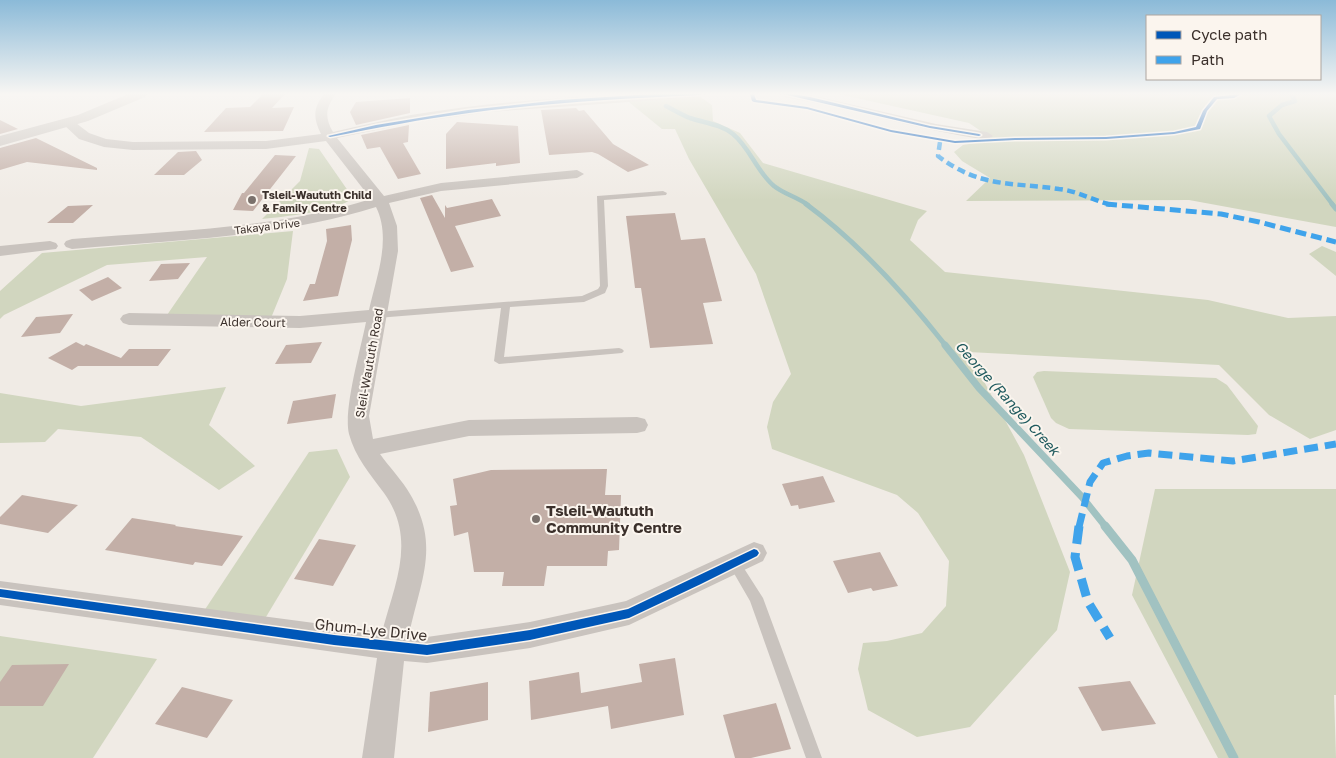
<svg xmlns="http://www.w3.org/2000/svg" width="1336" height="758" font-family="'Golos Text',sans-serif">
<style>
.green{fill:#d1d6bf}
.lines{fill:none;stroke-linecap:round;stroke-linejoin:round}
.stream-far3{stroke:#a1c2c1;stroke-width:4.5}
.stream-far2{stroke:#a1c2c1;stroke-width:5}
.stream-far1{stroke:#a1c2c1;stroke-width:7}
.stream{stroke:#a1c2c1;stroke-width:9}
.building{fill:#c3afa7}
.service{fill:#c9c3be;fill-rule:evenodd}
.minor{fill:#c9c3be;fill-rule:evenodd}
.tertiary{fill:#c9c3be;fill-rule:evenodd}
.quiet-far3{stroke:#3fa3eb;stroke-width:4.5;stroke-dasharray:8 4.5;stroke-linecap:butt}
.quiet-far2{stroke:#3fa3eb;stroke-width:5;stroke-dasharray:11 5;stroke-linecap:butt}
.quiet-far1{stroke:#3fa3eb;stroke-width:7;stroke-dasharray:14 7;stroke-linecap:butt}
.quiet{stroke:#3fa3eb;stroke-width:9;stroke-dasharray:18 9;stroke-linecap:butt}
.cycleway-casing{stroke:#fbf5ee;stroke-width:3}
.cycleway{fill:#0057b8;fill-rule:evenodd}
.poi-dot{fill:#7a716c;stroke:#fbf5ee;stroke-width:2}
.labels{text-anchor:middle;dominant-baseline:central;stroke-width:4;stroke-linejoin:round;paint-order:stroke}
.far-poi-label{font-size:11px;font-weight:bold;fill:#3b302b;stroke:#fbf5ee;text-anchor:start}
.far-street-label{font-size:11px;fill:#3b302b;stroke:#fbf5ee}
.street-label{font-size:12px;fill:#3b302b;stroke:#fbf5ee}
.water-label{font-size:14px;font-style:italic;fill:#1f5a5e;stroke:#fbf5ee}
.near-poi-label{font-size:15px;font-weight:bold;fill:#3b302b;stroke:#fbf5ee;text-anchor:start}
.near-street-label{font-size:15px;fill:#3b302b;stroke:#fbf5ee}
</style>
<rect width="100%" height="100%" fill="#f0ebe5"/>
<!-- green -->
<g class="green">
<polygon points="619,94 696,94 712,105 713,121 740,133 763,163 927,211 918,220 910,240 945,272 1208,300 1288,318 1336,316 1336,430 1310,439 1269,415 1219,365 968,352 1024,455 1070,572 1057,630 970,727 917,737 868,710 858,669 863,643 887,641 922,633 946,606 949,561 918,513 897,495 772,449 767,427 773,402 791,374 756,274 689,159 675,129 662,129"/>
<polygon points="838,94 1336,94 1336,227 1189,200 966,201 990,178 962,161 954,152 963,145 994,140 969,123"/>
<path d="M 309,148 L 319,149 L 353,198 C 339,211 282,217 262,219 L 300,181 Z"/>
<polygon points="293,231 287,279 271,318 167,315 207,257 107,265 4,315 0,319 0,291 42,253"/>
<polygon points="1322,246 1336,252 1336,276 1309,254"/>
<polygon points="1044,371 1216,378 1227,385 1258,426 1256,434 1248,435 1069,429 1056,423 1051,418 1033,377 1037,372"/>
<polygon points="226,387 209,425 255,466 219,490 141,437 58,429 45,442 0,443 0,393 81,406"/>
<polygon points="337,449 350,477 263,622 202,614 309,452"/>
<polygon points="1155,489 1336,489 1336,695 1334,695 1336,758 1218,758 1132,595"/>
<polygon points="0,636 157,659 93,758 0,758"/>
</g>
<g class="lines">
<!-- stream-far3 -->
<g class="stream-far3">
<polyline points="1291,94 1295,101 1282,105 1269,116 1279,134 1333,205"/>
<path d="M 666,106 C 674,110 682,115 690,118 C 705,123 720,124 733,134 C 750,148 757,172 774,186 C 784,194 797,197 808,205"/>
</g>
<!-- stream-far2 -->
<g class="stream-far2">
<path d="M 806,204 C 859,243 905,294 946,346"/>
<polyline points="1332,204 1336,209"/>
</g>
<!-- stream-far1 -->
<polyline class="stream-far1" points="945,345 979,388 1082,497 1106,527"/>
<!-- stream -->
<polyline class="stream" points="1105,526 1132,560 1234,758"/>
</g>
<!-- building -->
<g class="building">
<polygon points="263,94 285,94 272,108 294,107 283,131 204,132 226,108 250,107"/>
<polygon points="410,98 410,113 356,125 350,112 356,102"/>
<polygon points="576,108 579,111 584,110 613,144 649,165 628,172 598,154 592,152 549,155 541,110"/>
<polygon points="0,120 18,129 0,134"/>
<polygon points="457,122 518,126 520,163 496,166 496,163 446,169 446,134"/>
<polygon points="409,125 408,142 403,143 421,174 398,179 380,147 367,149 361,135"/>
<polygon points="36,138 97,168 97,170 27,162 0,170 0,148"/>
<polygon points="196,151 202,160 184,175 154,175 178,152"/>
<polygon points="275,155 296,156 253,211 233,210 242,193 244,193"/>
<polygon points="432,195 445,218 445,205 447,208 492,199 501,216 455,226 474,267 451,272 420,198"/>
<polygon points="93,205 73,223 47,223 68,206"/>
<polygon points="675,213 681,240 705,238 722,301 703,303 713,344 650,348 641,288 635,288 626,216"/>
<polygon points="351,225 352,240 338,296 303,301 310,284 315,284 327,241 326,229"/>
<polygon points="190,263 178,279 149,281 161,264"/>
<polygon points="108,277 122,288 92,301 79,290"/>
<polygon points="73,314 60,333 21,337 36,317"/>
<polygon points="76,342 84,346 86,344 121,358 129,349 171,349 158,366 78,366 72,370 48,358"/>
<polygon points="322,342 311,363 275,364 286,345"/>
<polygon points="336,394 332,418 287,424 293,401"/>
<polygon points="607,469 605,495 621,495 619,550 608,551 607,566 547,566 544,586 502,586 504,572 474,572 468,532 454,536 450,506 457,505 453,479 491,470"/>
<polygon points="823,476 835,502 799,509 798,505 791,506 782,484"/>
<polygon points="22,495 78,505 48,533 0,524 0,517"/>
<polygon points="132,518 176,525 175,526 243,536 222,566 195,562 193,565 105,550"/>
<polygon points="319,539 356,545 333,586 294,579"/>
<polygon points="880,552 898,586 873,591 871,588 848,593 833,561"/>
<polygon points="675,658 684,715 611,729 608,706 531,720 529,681 579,672 581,693 642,682 639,664"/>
<polygon points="69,664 43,706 0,706 0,682 12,665"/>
<polygon points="1130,681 1156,724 1102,731 1078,687"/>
<polygon points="488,682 488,720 428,732 430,692"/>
<polygon points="182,687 233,700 207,738 155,724"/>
<polygon points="776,703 791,749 751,758 735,758 723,715"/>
</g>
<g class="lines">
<!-- service -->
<g class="service">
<polygon points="663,191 667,193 666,195 604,200 608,286 605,293 584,302 510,307 504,357 619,348 622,349 624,351 622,353 499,364 494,361 501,308 377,318 372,315 377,312 582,296 598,289 600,286 597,196"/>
<polygon points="734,557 738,559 763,598 822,758 806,758 750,601 728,563 730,559"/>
</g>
<!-- minor -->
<g class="minor">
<path d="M 324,94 L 336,94 C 326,107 324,117 333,132 C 359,126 385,120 411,115 C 507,99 608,94 706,94 L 700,97 L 488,112 L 410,123 L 337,138 L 384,196 L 441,183 L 577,170 L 584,174 L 577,178 L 441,191 L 389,203 L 397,226 L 398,251 L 369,416 L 373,439 L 469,420 L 637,417 L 645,419 L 648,425 L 645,431 L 637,433 L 469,436 L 380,454 C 390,468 402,480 410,494 C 441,546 420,581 409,635 L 427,637 L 530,622 L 626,601 L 754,542 L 763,545 L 767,553 L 763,561 L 629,625 L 530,648 L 427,663 L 404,661 L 394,758 L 362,758 L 377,658 L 0,605 L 0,581 L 382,632 C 395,583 417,539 384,493 C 370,474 355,457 349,434 C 343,410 361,348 366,322 L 300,328 L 129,325 L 123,323 L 120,319 L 123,315 L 129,313 L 300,316 L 369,310 C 376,278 392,239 376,207 C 278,238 174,240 72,249 L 66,247 L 64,244 L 66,241 L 72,239 C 172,231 275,229 371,199 L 326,141 L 266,149 L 133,150 L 104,147 L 79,139 L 62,123 L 68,119 L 72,120 L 89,133 L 106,139 L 133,142 L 266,141 L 321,134 C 313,118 313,108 324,94 Z"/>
<path d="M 779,94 L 810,95 L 936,124 L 987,132 L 993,136 L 987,140 C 919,130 853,109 785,97 Z"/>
<polygon points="50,241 56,243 58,246 56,249 0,256 0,246"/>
</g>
<!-- tertiary -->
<polygon class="tertiary" points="128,94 147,94 145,97 88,121 0,146 0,136 78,115"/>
<!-- quiet-far3 -->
<path class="quiet-far3" d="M 940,142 L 938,156 C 980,188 1011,182 1059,189 C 1077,191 1093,200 1111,205"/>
<!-- quiet-far2 -->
<polyline class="quiet-far2" points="1106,204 1221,214 1259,222 1336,242"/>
<!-- quiet-far1 -->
<polyline class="quiet-far1" points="1079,527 1090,482 1103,463 1127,456 1149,453 1233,461 1336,444"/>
<!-- quiet -->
<polyline class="quiet" points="1079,526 1075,557 1088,602 1110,638"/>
<!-- cycleway casing -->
<g class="cycleway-casing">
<g id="cycleway">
<path d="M 653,94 L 702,94 L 700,95 C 623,98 545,103 469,113 C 422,119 376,128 330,137 L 328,136 L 376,125 L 468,110 L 560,100 Z"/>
<polygon points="750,94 754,94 756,100 807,107 891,130 955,141 1015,138 1106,137 1174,132 1196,127 1203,111 1214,97 1241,94 1234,98 1217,99 1207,111 1200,129 1174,134 1106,139 1015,140 955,143 891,132 807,109 754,102 752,101"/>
<polygon points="783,94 792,94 810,97 930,126 979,134 981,135 979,136 930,128"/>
<polygon points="754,549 757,550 759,553 757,556 701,584 629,618 530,640 427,655 334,645 0,597 0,589 334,635 427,645 530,630 628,609"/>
</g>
</g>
<!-- cycleway -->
<use href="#cycleway" class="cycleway"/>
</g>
<!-- sky -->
<linearGradient id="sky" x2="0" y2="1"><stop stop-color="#8bbad8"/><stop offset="0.47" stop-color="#f8f6f3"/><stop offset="1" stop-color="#f8f6f3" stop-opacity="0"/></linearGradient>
<rect width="1336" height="200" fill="url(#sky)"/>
<!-- markers -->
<g class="poi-dot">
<circle cx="252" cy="200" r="5"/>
<circle cx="536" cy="519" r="5"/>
</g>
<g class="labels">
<!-- far-poi labels -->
<g class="far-poi-label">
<text x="262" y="194">Tsleil-Waututh Child<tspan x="262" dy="13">&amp; Family Centre</tspan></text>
</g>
<!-- far-street labels -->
<g class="far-street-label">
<text transform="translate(267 226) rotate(-7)">Takaya Drive</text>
</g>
<!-- street labels -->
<g class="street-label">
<text transform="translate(253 322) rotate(1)">Alder Court</text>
<text transform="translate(369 363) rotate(-80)">Sleil-Waututh Road</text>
</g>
<!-- water labels -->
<g class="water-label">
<text transform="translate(1008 398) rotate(48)">George (Range) Creek</text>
</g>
<!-- near-poi labels -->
<g class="near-poi-label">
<text x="546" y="510">Tsleil-Waututh<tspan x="546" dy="17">Community Centre</tspan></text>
</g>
<!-- near-street labels -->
<g class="near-street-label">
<text transform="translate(371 629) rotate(6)">Ghum-Lye Drive</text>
</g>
</g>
<!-- legend -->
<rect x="1146" y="15" width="175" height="65" fill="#fbf5ee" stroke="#aea6a0"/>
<rect x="1156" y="31" width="25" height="8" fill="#0057b8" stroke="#aea6a0"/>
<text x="1191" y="40" font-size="15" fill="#3b302b">Cycle path</text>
<rect x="1156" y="56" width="25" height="8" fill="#3fa3eb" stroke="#aea6a0"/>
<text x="1191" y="65" font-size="15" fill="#3b302b">Path</text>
</svg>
